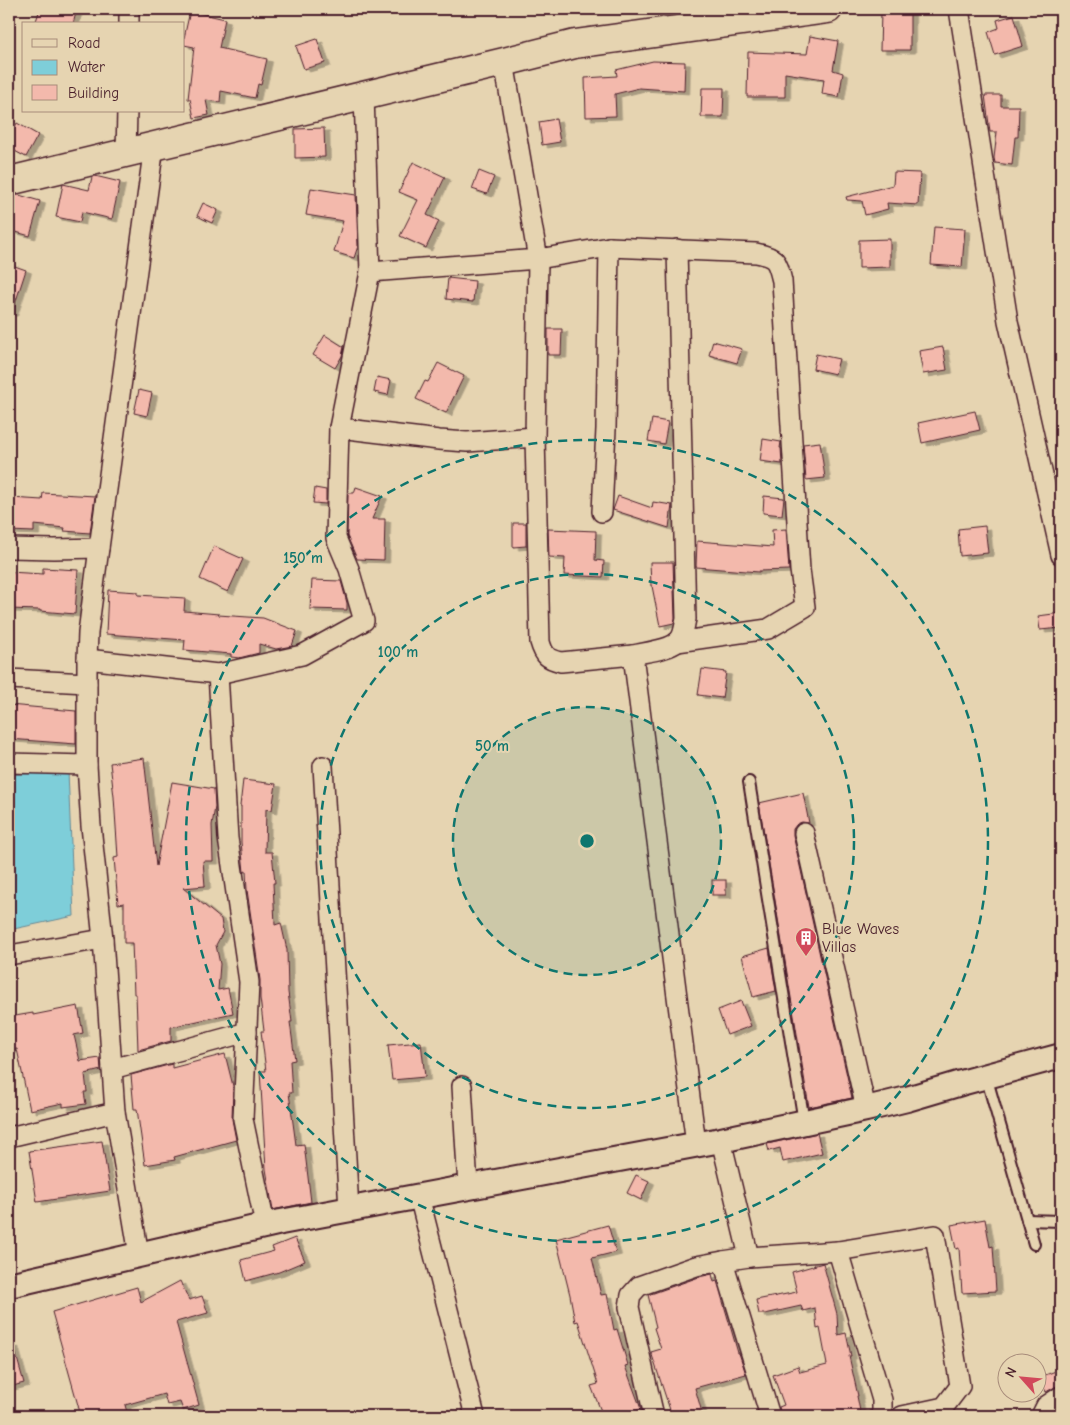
<svg xmlns="http://www.w3.org/2000/svg" width="1070" height="1425" font-family="'Comic Neue',sans-serif">
<style>
.water{fill:#7eced9;stroke:#698893}
.building{fill:#f3b9ac;stroke:#4a1f2b;filter:url(#shadow)}
.lines{fill:none;stroke-linecap:round;stroke-linejoin:round}
.service-casing{stroke:#4a1f2b;stroke-width:14}
.minor-casing{stroke:#4a1f2b;stroke-width:22}
.tertiary-casing{stroke:#4a1f2b;stroke-width:28}
.secondary-casing{stroke:#4a1f2b;stroke-width:31}
.service{stroke:#e6d4b1;stroke-width:10}
.minor{stroke:#e6d4b1;stroke-width:19}
.tertiary{stroke:#e6d4b1;stroke-width:24}
.secondary{stroke:#e6d4b1;stroke-width:28}
.ring{fill:none;stroke:#0f766e;stroke-width:2.5;stroke-dasharray:9 6}
.labels{text-anchor:middle;dominant-baseline:central;stroke-width:4;stroke-linejoin:round;paint-order:stroke}
.poi-label{font-size:16px;fill:#4a1f2b;stroke:#e6d4b1;text-anchor:start}
.centre{fill:#0f766e;stroke:#e6d4b1;stroke-width:2.5}
.ring-label{font-size:15px;text-anchor:middle;font-weight:bold;fill:#0f766e;stroke:#e6d4b1;stroke-width:4;stroke-linejoin:round;paint-order:stroke}
</style>
<defs>
<filter id="shadow"><feDropShadow dx="5.5" dy="3" stdDeviation="0" flood-color="#0004"/></filter>
</defs>
<rect width="100%" height="100%" fill="#e6d4b1"/>
<filter id="ink" filterUnits="userSpaceOnUse"><feTurbulence type="fractalNoise" baseFrequency=".02" numOctaves="2"/><feDisplacementMap in="SourceGraphic" scale="10" xChannelSelector="R" yChannelSelector="G"/><feConvolveMatrix kernelMatrix="1 2 1 2 8 2 1 2 1" color-interpolation-filters="sRGB"/></filter>
<g filter="url(#ink)">
<!-- water -->
<polygon class="water" points="68,771 74,916 9,930 9,775"/>
<!-- building -->
<g class="building">
<polygon points="40,9 77,9 73,24 35,24"/>
<polygon points="190,11 225,19 219,48 267,59 261,85 258,84 255,98 221,91 220,102 206,100 209,115 194,118 190,99 188,99 194,47 184,45 184,38"/>
<polygon points="881,12 910,12 910,50 880,50"/>
<polygon points="1014,15 1023,46 995,55 988,32 999,28 997,20"/>
<polygon points="810,36 838,41 833,70 843,73 839,97 822,94 824,79 785,73 785,97 747,97 748,52 807,54"/>
<polygon points="317,39 325,63 304,69 296,46"/>
<polygon points="653,61 685,62 684,91 639,88 615,94 616,116 586,117 585,78 617,76 616,70"/>
<polygon points="702,88 724,88 723,117 701,117"/>
<polygon points="985,95 1001,95 1001,106 1019,106 1018,137 1015,137 1012,165 995,163 994,158 997,132 990,132"/>
<polygon points="556,119 560,142 542,145 539,122"/>
<polygon points="17,123 38,135 26,157 11,149 14,143 9,140 9,137"/>
<polygon points="324,128 325,157 295,158 295,129"/>
<polygon points="413,162 445,177 427,215 439,221 426,248 400,236 418,200 399,192"/>
<polygon points="479,171 494,177 487,194 472,189"/>
<polygon points="894,172 920,173 918,205 887,203 888,209 865,215 862,201 847,200 846,197 893,185"/>
<polygon points="95,176 120,182 112,219 82,212 80,222 56,217 63,184 89,190 92,177"/>
<polygon points="311,188 356,195 358,246 354,258 334,252 343,221 306,215"/>
<polygon points="19,195 40,201 30,236 9,230 9,204 11,196"/>
<polygon points="203,203 218,210 212,223 197,216"/>
<polygon points="934,227 965,229 962,267 931,265"/>
<polygon points="890,239 890,267 859,268 859,240"/>
<polygon points="9,264 26,270 12,313 9,313"/>
<polygon points="448,278 475,281 473,302 446,299"/>
<polygon points="548,329 562,329 561,355 548,355"/>
<polygon points="325,335 344,347 342,356 335,368 313,355"/>
<polygon points="713,341 742,349 737,363 709,355"/>
<polygon points="943,347 947,370 923,374 919,351"/>
<polygon points="816,354 839,359 835,374 813,369"/>
<polygon points="438,363 464,376 446,413 416,399 425,381 428,382"/>
<polygon points="377,377 391,380 388,395 374,392"/>
<polygon points="139,390 152,393 147,416 134,413"/>
<polygon points="975,411 980,430 922,443 918,423"/>
<polygon points="652,419 668,422 664,444 648,441"/>
<polygon points="763,439 781,442 780,448 781,448 782,464 760,461"/>
<polygon points="820,442 825,478 806,480 803,444"/>
<polygon points="356,487 382,496 372,519 385,519 384,560 357,559 347,536 348,493 354,493"/>
<polygon points="315,488 326,490 326,504 313,503"/>
<polygon points="43,493 95,496 90,533 64,531 65,528 34,525 34,532 9,531 11,498 42,500"/>
<polygon points="618,496 652,508 653,502 672,505 669,528 613,510"/>
<polygon points="764,496 784,498 782,515 763,513"/>
<polygon points="513,523 526,523 526,546 513,547"/>
<polygon points="985,526 988,553 960,556 958,529"/>
<polygon points="548,529 596,531 595,560 604,561 603,577 564,575 565,558 549,557"/>
<polygon points="786,529 789,570 759,571 759,572 696,567 697,541 773,547 772,530"/>
<polygon points="214,546 243,559 228,592 200,579"/>
<polygon points="650,562 673,562 675,618 674,623 660,626 652,586 651,586"/>
<polygon points="43,568 78,570 75,614 40,611 40,610 9,609 9,572 43,574"/>
<polygon points="312,580 341,581 347,603 347,610 310,609"/>
<polygon points="108,590 138,592 138,595 185,598 184,611 219,614 218,615 263,618 297,631 292,646 276,649 259,644 259,653 239,658 231,657 231,654 184,650 185,640 106,634"/>
<polygon points="1061,613 1061,628 1040,630 1038,616"/>
<polygon points="702,669 726,672 722,698 698,695"/>
<polygon points="9,705 76,711 76,744 9,739"/>
<polygon points="144,758 156,866 172,782 214,789 215,807 212,825 213,861 203,861 205,886 183,888 221,919 223,932 216,945 220,964 218,990 228,988 233,1013 171,1027 171,1041 138,1050 136,994 134,994 132,943 124,943 124,903 118,904 114,858 118,857 114,797 110,763"/>
<polygon points="243,780 276,784 272,810 266,809 265,852 272,852 275,883 273,883 275,925 281,923 287,950 288,992 292,1022 290,1022 295,1060 290,1061 292,1093 289,1093 296,1145 304,1144 311,1202 273,1210 266,1169 260,1071 266,1071 261,1031 264,1031 260,998 260,980 247,890 246,871 244,872 241,842 241,806 240,806"/>
<polygon points="803,793 809,823 802,822 797,824 793,829 793,835 852,1098 809,1107 759,803"/>
<rect x="712" y="880" width="14" height="15"/>
<polygon points="769,948 776,991 753,997 742,956"/>
<polygon points="741,1001 751,1026 727,1035 718,1010"/>
<polygon points="78,1006 83,1033 74,1035 80,1061 100,1058 101,1070 85,1074 87,1092 84,1092 86,1104 63,1107 63,1103 30,1110 17,1049 9,1050 9,1017 33,1013 33,1015"/>
<polygon points="421,1042 425,1077 392,1080 388,1045"/>
<polygon points="225,1054 233,1086 232,1119 236,1140 174,1157 175,1160 145,1165 137,1109 134,1109 131,1075 172,1064 172,1068"/>
<polygon points="817,1133 822,1153 783,1162 780,1148 769,1151 767,1144"/>
<polygon points="102,1141 110,1191 37,1202 29,1151"/>
<polygon points="636,1175 649,1181 641,1200 627,1193"/>
<polygon points="985,1219 990,1247 993,1246 996,1291 962,1293 959,1248 956,1249 951,1225"/>
<polygon points="608,1225 616,1252 592,1258 601,1295 607,1294 614,1330 617,1329 628,1365 625,1366 641,1409 635,1411 637,1416 603,1416 591,1386 598,1384 578,1321 575,1322 570,1295 556,1239"/>
<polygon points="295,1238 305,1261 279,1272 246,1281 241,1260 274,1251 272,1247"/>
<polygon points="823,1263 837,1314 838,1335 846,1333 851,1356 849,1356 858,1396 857,1396 861,1416 781,1416 779,1407 784,1405 773,1375 798,1366 800,1372 827,1365 820,1328 817,1329 815,1308 803,1311 801,1306 765,1314 759,1314 756,1300 797,1292 792,1272"/>
<polygon points="712,1274 714,1282 717,1281 738,1353 739,1353 746,1374 695,1388 703,1416 672,1416 651,1352 661,1349 654,1328 656,1327 648,1295 699,1277"/>
<polygon points="180,1281 189,1300 202,1296 208,1313 176,1322 199,1405 183,1410 180,1402 167,1405 164,1394 125,1405 128,1416 81,1416 52,1312 137,1287 141,1302"/>
<polygon points="13,1344 24,1383 9,1387 9,1345"/>
<polygon points="1061,1369 1061,1385 1055,1387 1046,1392 1040,1377"/>
</g>
<g class="lines">
<!-- service casing -->
<g class="service-casing">
<g id="service">
<polyline points="749,782 804,1122"/>
<polyline points="986,1076 1034,1244"/>
<polyline points="1027,1220 1061,1221"/>
</g>
</g>
<!-- minor casing -->
<g class="minor-casing">
<g id="minor">
<polyline points="959,9 1008,321 1061,555"/>
<polyline points="129,24 129,9"/>
<polyline points="364,96 370,272 538,259 504,62"/>
<polyline points="126,153 127,111"/>
<path d="M 677,249 L 686,619 C 684,627 684,637 677,642 C 668,650 645,652 633,655 L 696,1144"/>
<polyline points="339,428 439,440 467,442 535,437"/>
<polyline points="602,512 606,429 609,247"/>
<polyline points="9,548 54,549 99,548"/>
<path d="M 633,655 L 561,662 C 548,659 544,656 540,642 L 535,437 L 538,259 L 609,247 L 756,253 C 777,257 777,261 782,281 L 800,570 L 805,607 L 768,629 L 677,642"/>
<polyline points="87,659 218,674 228,838 249,982 243,1119 265,1225"/>
<polyline points="218,674 302,655 364,621 349,569 336,538 339,428 370,272"/>
<polyline points="9,679 87,683"/>
<polyline points="9,763 87,765"/>
<polyline points="323,766 349,1209"/>
<polyline points="804,833 866,1109"/>
<polyline points="9,955 103,939"/>
<polyline points="112,1069 247,1032"/>
<polyline points="462,1086 468,1187"/>
<polyline points="115,1112 103,939 91,826 87,765 87,659 88,633 99,548 154,146"/>
<polyline points="9,1137 115,1112 139,1255"/>
<polyline points="721,1140 749,1257"/>
<polyline points="419,1196 475,1416"/>
<polyline points="838,1251 882,1400 882,1412 880,1416"/>
<polyline points="723,1261 770,1416"/>
<polyline points="654,1416 629,1307 631,1295 639,1286 696,1266 723,1261 749,1257 838,1251 935,1235 960,1386 944,1407 902,1416"/>
<polyline points="1041,1416 1046,1406 1061,1396"/>
</g>
</g>
<!-- tertiary casing -->
<g class="tertiary-casing">
<polyline id="tertiary" points="9,1285 281,1222 721,1140 866,1109 907,1099 961,1083 1061,1056"/>
</g>
<!-- secondary casing -->
<g class="secondary-casing">
<polyline id="secondary" points="9,181 504,62 575,44 828,9"/>
</g>
<!-- service -->
<use href="#service" class="service"/>
<!-- minor -->
<use href="#minor" class="minor"/>
<!-- tertiary -->
<use href="#tertiary" class="tertiary"/>
<!-- secondary -->
<use href="#secondary" class="secondary"/>
</g>
</g>
<!-- distance rings -->
<circle cx="587" cy="841" r="134" fill="#0f766e" fill-opacity=".12"/>
<g class="ring">
<circle cx="587" cy="841" r="134"/>
<circle cx="587" cy="841" r="267"/>
<circle cx="587" cy="841" r="401"/>
</g>
<!-- icons -->
<defs>
<g id="building-pin" transform="scale(1.125)"><path d="M0 17L-7.5 6A9.5 9.5 0 1 1 7.5 6Z" fill="#d1495b" stroke="#e6d4b1"/><path d="M-4-6H4V6H1V3H-1V6H-4ZM-2.5-4.3h1.7v1.8h-1.7ZM.8-4.3h1.7v1.8H.8ZM-2.5-1h1.7V.8h-1.7ZM.8-1h1.7V.8H.8Z" fill="#fff"/></g>
</defs>
<g fill-rule="evenodd">
<use href="#building-pin" x="806" y="938"/>
</g>
<g class="labels">
<!-- poi labels -->
<g class="poi-label">
<text x="822" y="929">Blue Waves<tspan x="822" dy="18">Villas</tspan></text>
</g>
</g>
<circle cx="587" cy="841" r="8" class="centre"/>
<g class="ring-label">
<text x="303" y="563">150 m</text>
<text x="398" y="657">100 m</text>
<text x="492" y="751">50 m</text>
</g>
<!-- margin -->
<rect width="1070" height="1425" fill="none" stroke="#e6d4b1" stroke-width="30"/>
<rect x="15" y="15" width="1040" height="1395" fill="none" stroke="#4a1f2b" stroke-width="2" filter="url(#ink)"/>
<!-- legend -->
<rect x="22" y="22" width="162" height="90" fill="#e6d4b1" stroke="#a88c7b"/>
<rect x="32" y="39" width="25" height="8" fill="#e6d4b1" stroke="#a88c7b"/>
<text x="68" y="48" font-size="15" fill="#4a1f2b">Road</text>
<rect x="32" y="60" width="25" height="15" fill="#7eced9" stroke="#a88c7b"/>
<text x="68" y="72" font-size="15" fill="#4a1f2b">Water</text>
<rect x="32" y="85" width="25" height="15" fill="#f3b9ac" stroke="#a88c7b"/>
<text x="68" y="98" font-size="15" fill="#4a1f2b">Building</text>
<!-- north arrow -->
<g transform="translate(1022 1378) rotate(297)"><circle r="24" fill="#e6d4b1" stroke="#a88c7b"/>
<path d="M0-4L9 19L0 12L-9 19Z" fill="#d1495b"/>
<text y="-8" font-size="14" font-weight="bold" text-anchor="middle" fill="#4a1f2b">N</text>
</g>
</svg>
